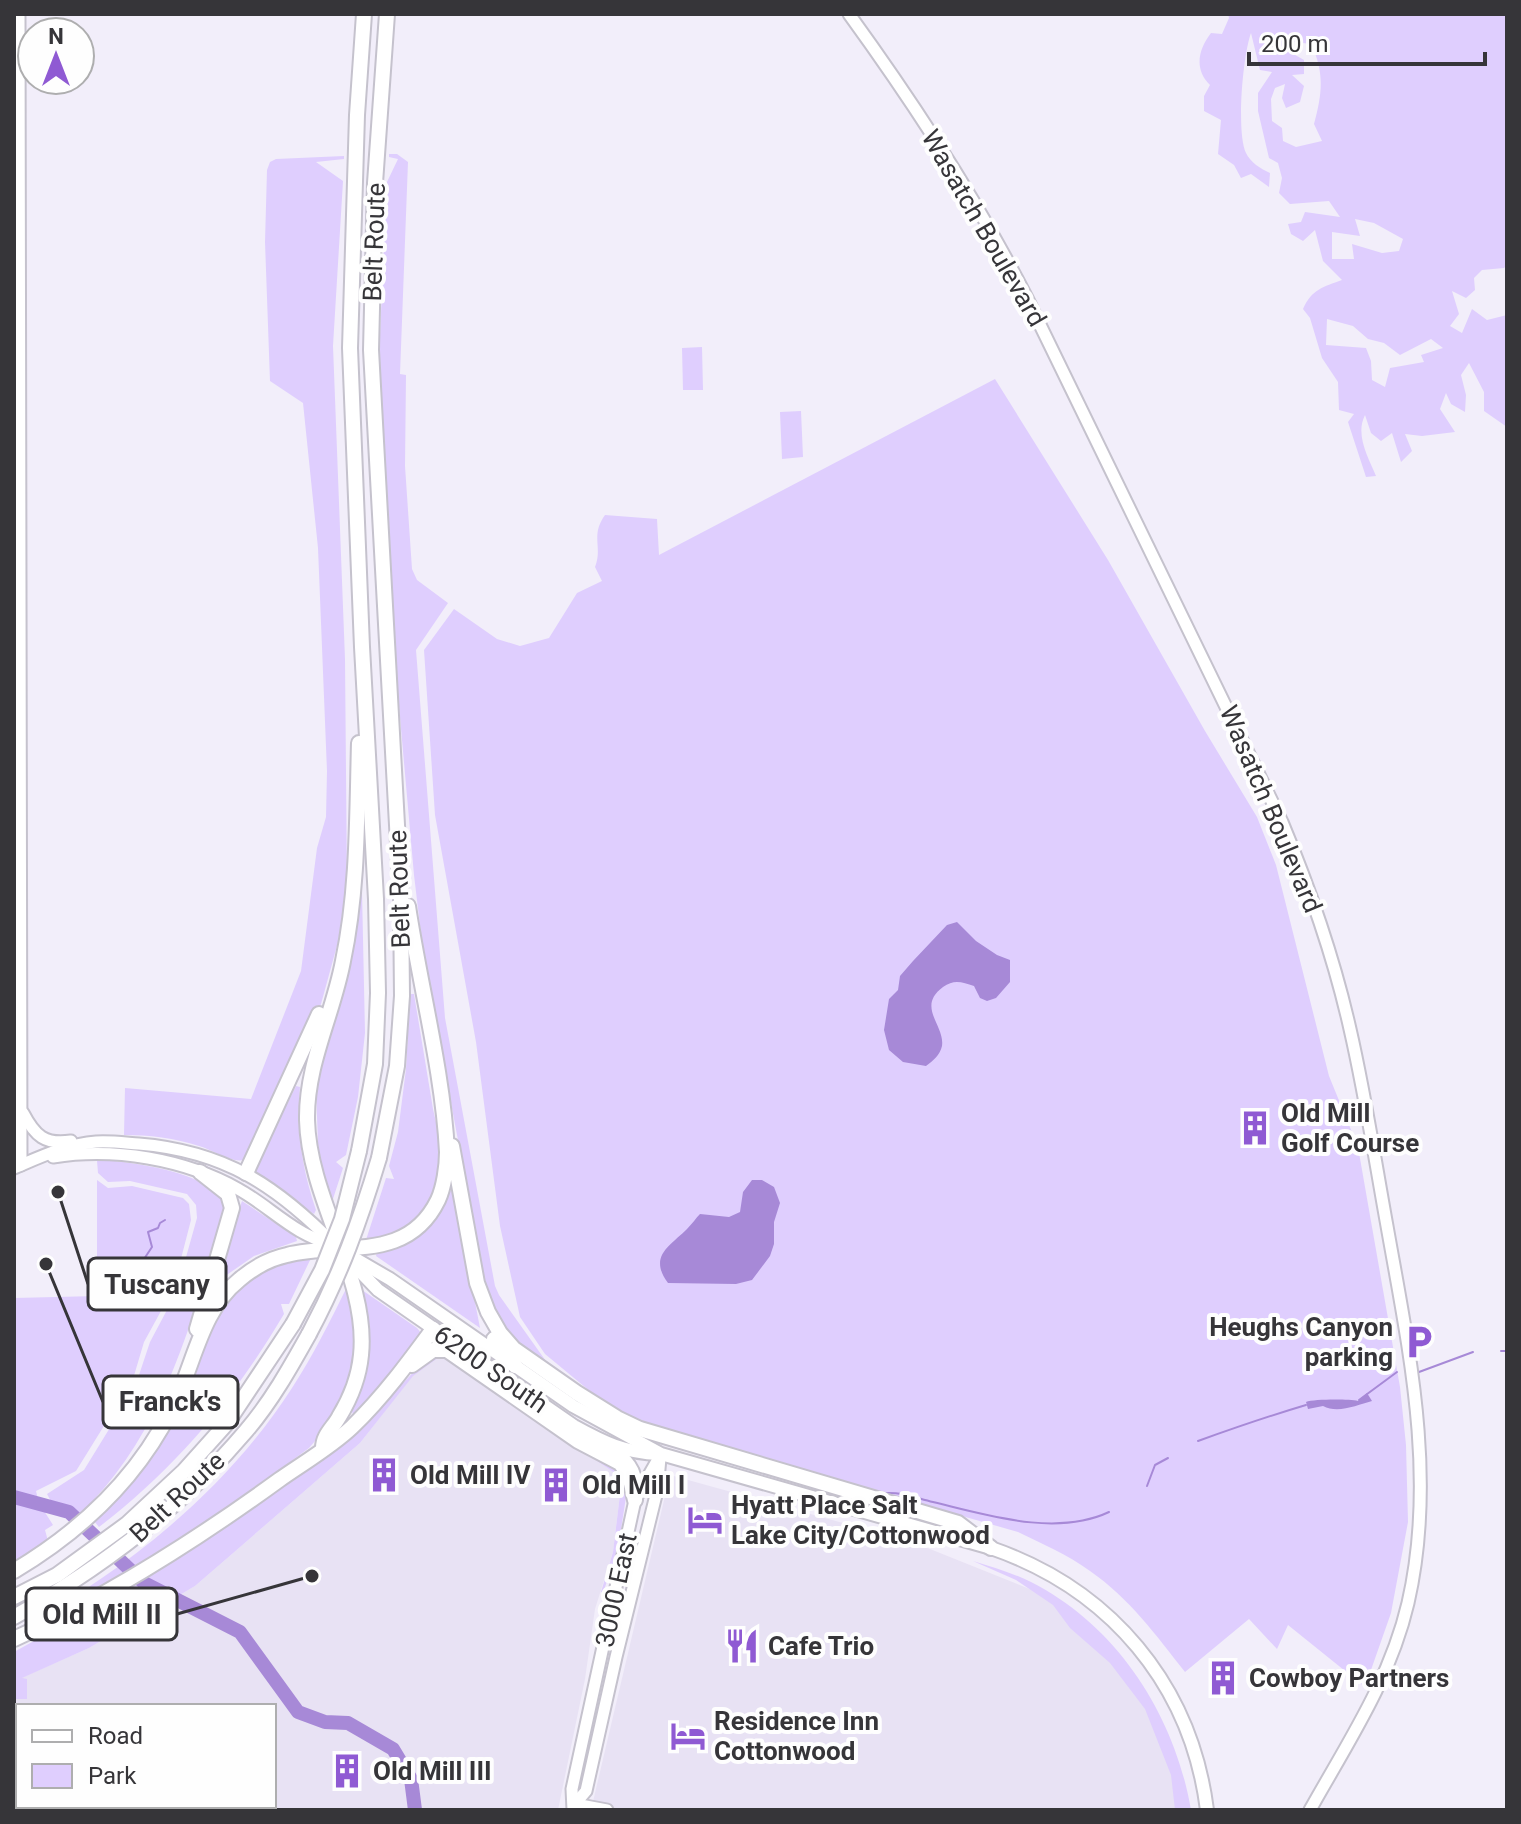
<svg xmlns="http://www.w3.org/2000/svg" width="1521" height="1824" font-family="Roboto,sans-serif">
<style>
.built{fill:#e8e2f4;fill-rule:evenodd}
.green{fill:#dfcefe;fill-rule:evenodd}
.water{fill:#a789d7}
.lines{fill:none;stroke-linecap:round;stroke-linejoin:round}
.stream{stroke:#a789d7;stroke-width:2}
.river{stroke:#a789d7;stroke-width:14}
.secondary-casing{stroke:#c5c2cd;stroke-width:15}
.primary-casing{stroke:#c5c2cd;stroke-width:16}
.highway-casing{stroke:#c5c2cd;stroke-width:18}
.secondary{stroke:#fff;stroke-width:11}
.primary{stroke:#fff;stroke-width:12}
.highway{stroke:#fff;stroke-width:14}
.highway-bridge-casing{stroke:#c5c2cd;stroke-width:18;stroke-linecap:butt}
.highway-bridge{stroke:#fff;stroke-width:14}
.labels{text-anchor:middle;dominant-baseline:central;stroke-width:8;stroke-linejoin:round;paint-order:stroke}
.street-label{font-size:26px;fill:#363539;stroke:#fefefe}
.poi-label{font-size:26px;font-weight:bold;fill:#363539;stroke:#fefefe;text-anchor:start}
.leader{fill:none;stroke:#363539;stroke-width:3}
.callout-dot{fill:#363539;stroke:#fefefe;stroke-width:3}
.callout{fill:#fefefe;stroke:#363539;stroke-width:3}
.callout-label{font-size:28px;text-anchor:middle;font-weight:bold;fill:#363539}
</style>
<rect width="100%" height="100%" fill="#f2eefa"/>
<!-- built -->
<g class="built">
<path d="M 442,1354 L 622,1478 L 613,1552 L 595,1609 L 585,1679 L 558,1810 L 14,1810 L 14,1681 L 89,1648 L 195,1586 L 360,1443 L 413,1375 ZM 18,1706 L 274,1706 L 274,1806 L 18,1806 Z"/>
<polygon points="670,1475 915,1543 1052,1598 1146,1696 1181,1797 1180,1810 591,1810"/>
</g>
<!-- green -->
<g class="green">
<path d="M 1228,14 L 1507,14 L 1507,265 L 1504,268 L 1482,270 L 1474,278 L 1475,290 L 1466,298 L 1452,291 L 1459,314 L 1450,326 L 1462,333 L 1472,309 L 1487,320 L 1507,315 L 1507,427 L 1484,411 L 1484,392 L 1469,363 L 1461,375 L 1466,395 L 1465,412 L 1451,404 L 1446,393 L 1440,409 L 1455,432 L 1422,436 L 1405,434 L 1412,451 L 1401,462 L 1392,433 L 1381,441 L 1371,433 L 1365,415 C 1355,435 1368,457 1376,476 L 1366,477 L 1348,422 L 1354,414 L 1339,410 L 1338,382 L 1322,358 L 1310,318 L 1303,309 C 1312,289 1323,287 1342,280 L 1323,261 L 1315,230 L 1303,241 L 1291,234 L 1288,224 L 1301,222 L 1305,212 L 1340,217 L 1329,201 L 1290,204 L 1279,193 L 1282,178 L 1278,163 L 1269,158 L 1258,111 L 1258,93 L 1272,72 L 1260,70 L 1251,33 C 1243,54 1236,132 1246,153 C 1250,162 1261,169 1270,173 L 1269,187 L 1251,174 L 1241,178 L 1234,165 L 1218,154 L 1221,120 L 1204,111 L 1204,96 L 1210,85 C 1194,69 1198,50 1211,33 L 1222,34 L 1229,18 ZM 1294,42 L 1311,44 C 1325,73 1322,94 1314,124 L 1322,141 L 1296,147 L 1283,141 L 1282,128 L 1272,121 L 1271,99 L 1275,88 L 1285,84 L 1282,98 L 1286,108 L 1300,102 L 1304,86 L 1292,75 L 1304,74 L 1304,60 L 1290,52 ZM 1355,219 L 1374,223 L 1403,239 L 1399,251 L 1382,253 L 1352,244 L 1354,259 L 1332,259 L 1332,232 L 1360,236 ZM 1327,319 L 1353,326 L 1368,339 L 1384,343 L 1400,355 L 1431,339 L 1443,348 L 1421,355 L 1424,362 L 1390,368 L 1385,387 L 1372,380 L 1371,361 L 1366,348 L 1326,345 Z"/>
<path d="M 389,154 L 397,154 L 408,162 L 400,374 L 406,375 L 405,466 L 412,569 L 417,580 L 448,603 L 416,650 L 445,1018 L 495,1286 L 499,1295 L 548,1364 L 597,1397 L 545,1354 L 520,1317 L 500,1226 L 476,1042 L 435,815 L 424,650 L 454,609 L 497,639 L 520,646 L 549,638 L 577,593 L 602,581 L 595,567 C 603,547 590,536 605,515 L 657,519 L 659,555 L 995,379 L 1108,560 L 1205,731 L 1257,817 L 1276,865 L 1329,1076 L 1358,1147 L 1400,1387 L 1406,1445 L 1408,1522 L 1391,1613 L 1365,1687 L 1288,1625 L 1277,1649 L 1249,1619 L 1185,1672 C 1156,1635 1129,1598 1090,1571 C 1068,1555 1043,1544 1018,1532 L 669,1432 L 647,1423 L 634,1422 L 519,1348 L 502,1329 L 488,1300 L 485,1284 L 424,959 L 414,875 L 398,695 L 379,356 L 387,182 L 398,159 L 389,157 Z"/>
<path d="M 344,156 L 344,159 L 316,162 L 343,181 L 333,346 L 345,659 L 347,884 L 338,942 L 321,1004 L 267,1123 L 247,1159 C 233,1165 214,1150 199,1146 C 175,1138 149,1135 124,1135 L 125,1088 L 251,1099 L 301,971 L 317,848 L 326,817 L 327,771 L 318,548 L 303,403 L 270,381 L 265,242 L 267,170 L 270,162 L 276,159 Z"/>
<polygon points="702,347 703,390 683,390 682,348"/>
<polygon points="801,411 803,457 782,459 780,412"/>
<polygon points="358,890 362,891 365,1033 358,1097 346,1155 336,1162 343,1168 332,1202 322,1170 318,1144 316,1089"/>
<polygon points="410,994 414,994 433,1109 440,1140 442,1175 426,1211 400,1233 365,1243 386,1178 394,1179 389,1166 398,1132 406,1069"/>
<path d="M 296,1086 L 300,1087 C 296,1129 302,1169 316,1210 L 314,1214 L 253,1172 Z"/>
<path d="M 100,1159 C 146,1165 185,1169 224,1195 L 226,1212 C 190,1322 166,1431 80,1514 L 71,1509 L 53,1505 L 47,1494 L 84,1470 L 135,1387 L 150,1342 L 176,1293 L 197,1218 L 196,1205 L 187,1194 L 130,1181 L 108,1182 L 98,1173 L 97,1161 Z"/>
<polygon points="97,1180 108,1188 132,1186 183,1198 189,1204 191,1220 176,1278 167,1300 144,1342 133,1379 76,1471 36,1491 39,1503 53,1525 45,1530 48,1541 14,1561 14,1298 97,1296"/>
<polygon points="449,1190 454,1192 480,1328 376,1256 377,1252 391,1248"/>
<polygon points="242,1201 296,1237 297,1241 254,1256 218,1281 216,1277"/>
<path d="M 312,1256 L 289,1304 L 281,1304 L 284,1314 C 235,1397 176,1468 99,1527 L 94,1521 L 124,1490 L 169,1430 L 209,1327 L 225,1299 L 269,1265 Z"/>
<path d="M 347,1287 C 368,1343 349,1405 309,1448 C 218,1516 124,1578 22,1628 C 128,1568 225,1492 292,1388 C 313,1356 330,1321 347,1287 Z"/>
<polygon points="362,1290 417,1328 421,1333 389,1377 353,1414 351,1410"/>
<polygon points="441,1353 620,1468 628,1484 618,1549 603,1593 601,1592 613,1552 622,1478 442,1355 413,1376 360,1443 195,1586 156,1609 138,1601 127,1589 256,1506 347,1442 423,1362"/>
<path d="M 973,1561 C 992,1567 1013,1573 1031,1582 C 1118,1626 1175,1716 1191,1810 L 1175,1810 L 1171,1775 L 1145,1709 L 1110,1663 L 1070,1628 L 1053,1605 L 1016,1580 Z"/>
<polygon points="117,1595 147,1614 89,1648 22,1678 27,1679 27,1699 16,1699 14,1652"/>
</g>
<!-- water -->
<g class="water">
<path d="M 957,922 L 976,941 L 997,955 L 1010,960 L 1010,982 L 996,998 L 987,1001 L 980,998 L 974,986 C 962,982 954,979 943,987 C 916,1007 945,1025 942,1046 C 940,1055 933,1061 926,1066 L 903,1062 L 889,1050 L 884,1030 L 889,999 L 898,990 L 900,976 L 913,961 L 947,925 Z"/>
<path d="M 752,1180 L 762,1180 L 774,1187 L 780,1203 L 774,1222 L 774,1244 L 770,1256 L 752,1280 L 736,1284 L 668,1283 C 648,1256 670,1246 687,1229 C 692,1224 696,1218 700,1214 L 729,1217 L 740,1212 L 743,1192 Z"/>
<path d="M 1367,1393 L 1372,1401 C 1357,1405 1338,1414 1323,1406 L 1308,1409 L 1306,1402 C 1314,1399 1349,1399 1358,1401 Z"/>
</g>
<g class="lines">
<!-- stream -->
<g class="stream">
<polyline points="138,1260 144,1259 152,1247 148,1232 158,1228 160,1223 165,1220"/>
<polyline points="1501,1351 1507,1351"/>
<polyline points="1419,1372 1473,1352"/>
<polyline points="1359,1400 1397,1372"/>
<path d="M 1198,1441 C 1234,1428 1269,1416 1306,1405"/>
<polyline points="1147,1486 1155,1465 1168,1458"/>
<path d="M 885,1493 C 903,1492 916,1498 933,1502 C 987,1515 1056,1537 1109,1512"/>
</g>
<!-- river -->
<polyline class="river" points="14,1497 69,1512 144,1583 240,1632 298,1712 325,1722 348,1723 393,1749 411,1779 415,1810"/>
<!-- secondary casing -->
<g class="secondary-casing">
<g id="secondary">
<polyline points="19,14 21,1165"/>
<path d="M 849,14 C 915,105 976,198 1027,298 L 1282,822 C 1310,889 1334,958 1350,1029 C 1365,1094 1375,1160 1387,1226 C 1409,1350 1437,1477 1408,1603 C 1390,1680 1348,1742 1310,1810"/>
<path d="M 23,1113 C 35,1136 45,1145 71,1141"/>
<path d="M 53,1157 C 114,1147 184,1159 238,1189 C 260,1201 278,1218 300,1231 C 310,1237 322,1241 333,1247"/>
<path d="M 14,1168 C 40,1157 67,1144 96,1142 C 110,1141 125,1143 139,1144 C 225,1151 277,1186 336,1246"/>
<path d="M 606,1445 C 621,1455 634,1463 636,1482"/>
<polyline points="575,1804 586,1791 616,1657 657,1491 660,1458"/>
<polyline points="575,1804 607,1810"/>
<polyline points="573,1810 572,1789 635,1500 661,1454"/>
</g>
</g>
<!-- primary casing -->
<g class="primary-casing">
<g id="primary">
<path d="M 340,1250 L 390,1279 L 573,1406 L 661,1454 L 991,1548 C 1110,1589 1191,1684 1207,1810"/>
<path d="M 350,1261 L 378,1290 L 574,1426 C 603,1442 625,1453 659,1454"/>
</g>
</g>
<!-- highway casing -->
<g class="highway-casing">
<g id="highway">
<polyline points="452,1146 477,1283 488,1312 500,1333 514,1349 577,1393 617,1418 640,1429 958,1523 991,1548"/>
<polyline points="359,1151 375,1064 378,993 376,899 362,647 350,348 357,115 364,14"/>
<polyline points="379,1158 397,1066 402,996 401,898 371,350 375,183 387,14"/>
<polyline points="246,1173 319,1014"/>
<polyline points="197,1329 232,1208 228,1194 200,1172"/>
<polyline points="494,1339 515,1366"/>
<polyline points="412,1365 433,1350 447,1350 578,1441 620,1463 629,1475 635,1500"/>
<path d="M 323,1448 C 323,1435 333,1428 339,1417 C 350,1399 359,1376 361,1355 C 369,1279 309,1200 307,1120 C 306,1064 333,1015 343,961 C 358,890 357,816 359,743"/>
<path d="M 14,1571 C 86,1528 146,1470 180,1391 C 196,1353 205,1307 239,1280 C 253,1268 268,1259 287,1255 C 341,1241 407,1264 438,1200 C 444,1187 447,1166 447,1152 C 443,1072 420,986 408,906"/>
<polyline points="14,1597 57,1575 127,1524 184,1471 227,1423 293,1324"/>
<path d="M 14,1617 C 101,1568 181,1508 246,1431 C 271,1402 290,1368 309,1334"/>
<path d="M 14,1639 C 109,1596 195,1541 279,1480 C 303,1463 331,1447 352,1427 C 383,1397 408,1363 433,1329"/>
</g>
</g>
<!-- secondary -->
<use href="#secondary" class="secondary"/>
<!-- primary -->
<use href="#primary" class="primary"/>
<!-- highway -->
<use href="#highway" class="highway"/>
<!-- highway-bridge casing -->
<g class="highway-bridge-casing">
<g id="highway-bridge">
<polyline points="293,1324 322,1270 342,1219 359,1151"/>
<path d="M 309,1334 C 340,1276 360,1221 379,1158"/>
</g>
</g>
<!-- highway-bridge -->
<use href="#highway-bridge" class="highway-bridge"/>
</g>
<!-- icons -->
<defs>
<g id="building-bare" transform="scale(2.76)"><path d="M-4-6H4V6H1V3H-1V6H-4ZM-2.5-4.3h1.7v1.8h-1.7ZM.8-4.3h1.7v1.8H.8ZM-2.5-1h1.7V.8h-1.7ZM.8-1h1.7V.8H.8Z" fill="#8f5ad3" stroke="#fefefe" stroke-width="2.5" paint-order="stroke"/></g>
<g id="parking-bare" transform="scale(2.76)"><path d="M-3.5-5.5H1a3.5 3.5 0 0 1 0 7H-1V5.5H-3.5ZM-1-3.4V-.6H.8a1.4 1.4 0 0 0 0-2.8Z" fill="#8f5ad3" stroke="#fefefe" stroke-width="2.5" paint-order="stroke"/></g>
<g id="hotel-bare" transform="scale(2.76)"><path d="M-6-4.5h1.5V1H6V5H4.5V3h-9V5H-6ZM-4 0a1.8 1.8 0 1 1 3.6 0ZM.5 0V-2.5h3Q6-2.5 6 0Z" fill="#8f5ad3" stroke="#fefefe" stroke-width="2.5" paint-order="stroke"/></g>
<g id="restaurant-bare" transform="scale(2.76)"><path d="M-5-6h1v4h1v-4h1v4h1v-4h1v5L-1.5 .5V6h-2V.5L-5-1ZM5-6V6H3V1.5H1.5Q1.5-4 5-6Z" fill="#8f5ad3" stroke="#fefefe" stroke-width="2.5" paint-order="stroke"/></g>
</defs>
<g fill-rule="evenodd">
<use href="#building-bare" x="1255" y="1128"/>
<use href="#parking-bare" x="1419" y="1342"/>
<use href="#building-bare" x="384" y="1475"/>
<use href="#building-bare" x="556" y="1485"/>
<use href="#hotel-bare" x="705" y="1520"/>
<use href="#restaurant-bare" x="742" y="1646"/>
<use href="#building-bare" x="1223" y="1678"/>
<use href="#hotel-bare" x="688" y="1736"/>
<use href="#building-bare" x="347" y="1771"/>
</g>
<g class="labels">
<!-- street labels -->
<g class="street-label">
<text transform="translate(984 228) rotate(60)">Wasatch Boulevard</text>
<text transform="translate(374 242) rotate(-88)">Belt Route</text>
<text transform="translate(1271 809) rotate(67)">Wasatch Boulevard</text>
<text transform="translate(399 889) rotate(-92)">Belt Route</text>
<text transform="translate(491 1369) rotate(35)">6200 South</text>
<text transform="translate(177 1497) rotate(-43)">Belt Route</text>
<text transform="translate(616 1590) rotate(-78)">3000 East</text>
</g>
<!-- poi labels -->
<g class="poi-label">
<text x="1281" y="1113">Old Mill<tspan x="1281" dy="30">Golf Course</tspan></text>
<text x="1393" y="1327" text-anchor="end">Heughs Canyon<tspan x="1393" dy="30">parking</tspan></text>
<text x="410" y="1475">Old Mill IV</text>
<text x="582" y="1485">Old Mill I</text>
<text x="731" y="1505">Hyatt Place Salt<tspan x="731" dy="30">Lake City/Cottonwood</tspan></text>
<text x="768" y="1646">Cafe Trio</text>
<text x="1249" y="1678">Cowboy Partners</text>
<text x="714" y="1721">Residence Inn<tspan x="714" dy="30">Cottonwood</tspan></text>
<text x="373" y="1771">Old Mill III</text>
</g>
</g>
<!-- callouts -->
<path class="leader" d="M58 1192L88 1284M46 1264L103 1402M312 1576L177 1614"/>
<g class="callout-dot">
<circle cx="58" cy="1192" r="8"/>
<circle cx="46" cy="1264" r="8"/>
<circle cx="312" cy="1576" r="8"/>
</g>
<g class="callout">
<rect x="88" y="1258" width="138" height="52" rx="8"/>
<rect x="103" y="1376" width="135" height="52" rx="8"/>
<rect x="26" y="1588" width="151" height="52" rx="8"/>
</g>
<g class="callout-label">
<text x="157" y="1294">Tuscany</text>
<text x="170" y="1411">Franck's</text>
<text x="102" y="1624">Old Mill II</text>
</g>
<!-- border -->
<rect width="1521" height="1824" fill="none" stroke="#363539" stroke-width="32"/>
<!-- legend -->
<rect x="16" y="1704" width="260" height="104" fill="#fefefe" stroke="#aeaeaf" stroke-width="2"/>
<rect x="32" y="1730" width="40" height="12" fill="#ffffff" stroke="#aeaeaf" stroke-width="2"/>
<text x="88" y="1744" font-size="24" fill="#363539">Road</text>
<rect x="32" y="1764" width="40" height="24" fill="#dfcefe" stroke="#aeaeaf" stroke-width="2"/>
<text x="88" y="1784" font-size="24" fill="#363539">Park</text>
<!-- north arrow -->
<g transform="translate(56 56)"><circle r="38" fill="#fefefe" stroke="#aeaeaf" stroke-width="2"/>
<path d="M0-6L14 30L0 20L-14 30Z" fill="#8f5ad3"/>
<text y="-12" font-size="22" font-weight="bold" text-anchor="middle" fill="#363539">N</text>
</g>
<!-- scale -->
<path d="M1249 52v12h236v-12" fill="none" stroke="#363539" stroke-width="4"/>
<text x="1261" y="52" font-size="24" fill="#363539" stroke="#fefefe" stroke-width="6" paint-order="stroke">200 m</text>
</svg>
